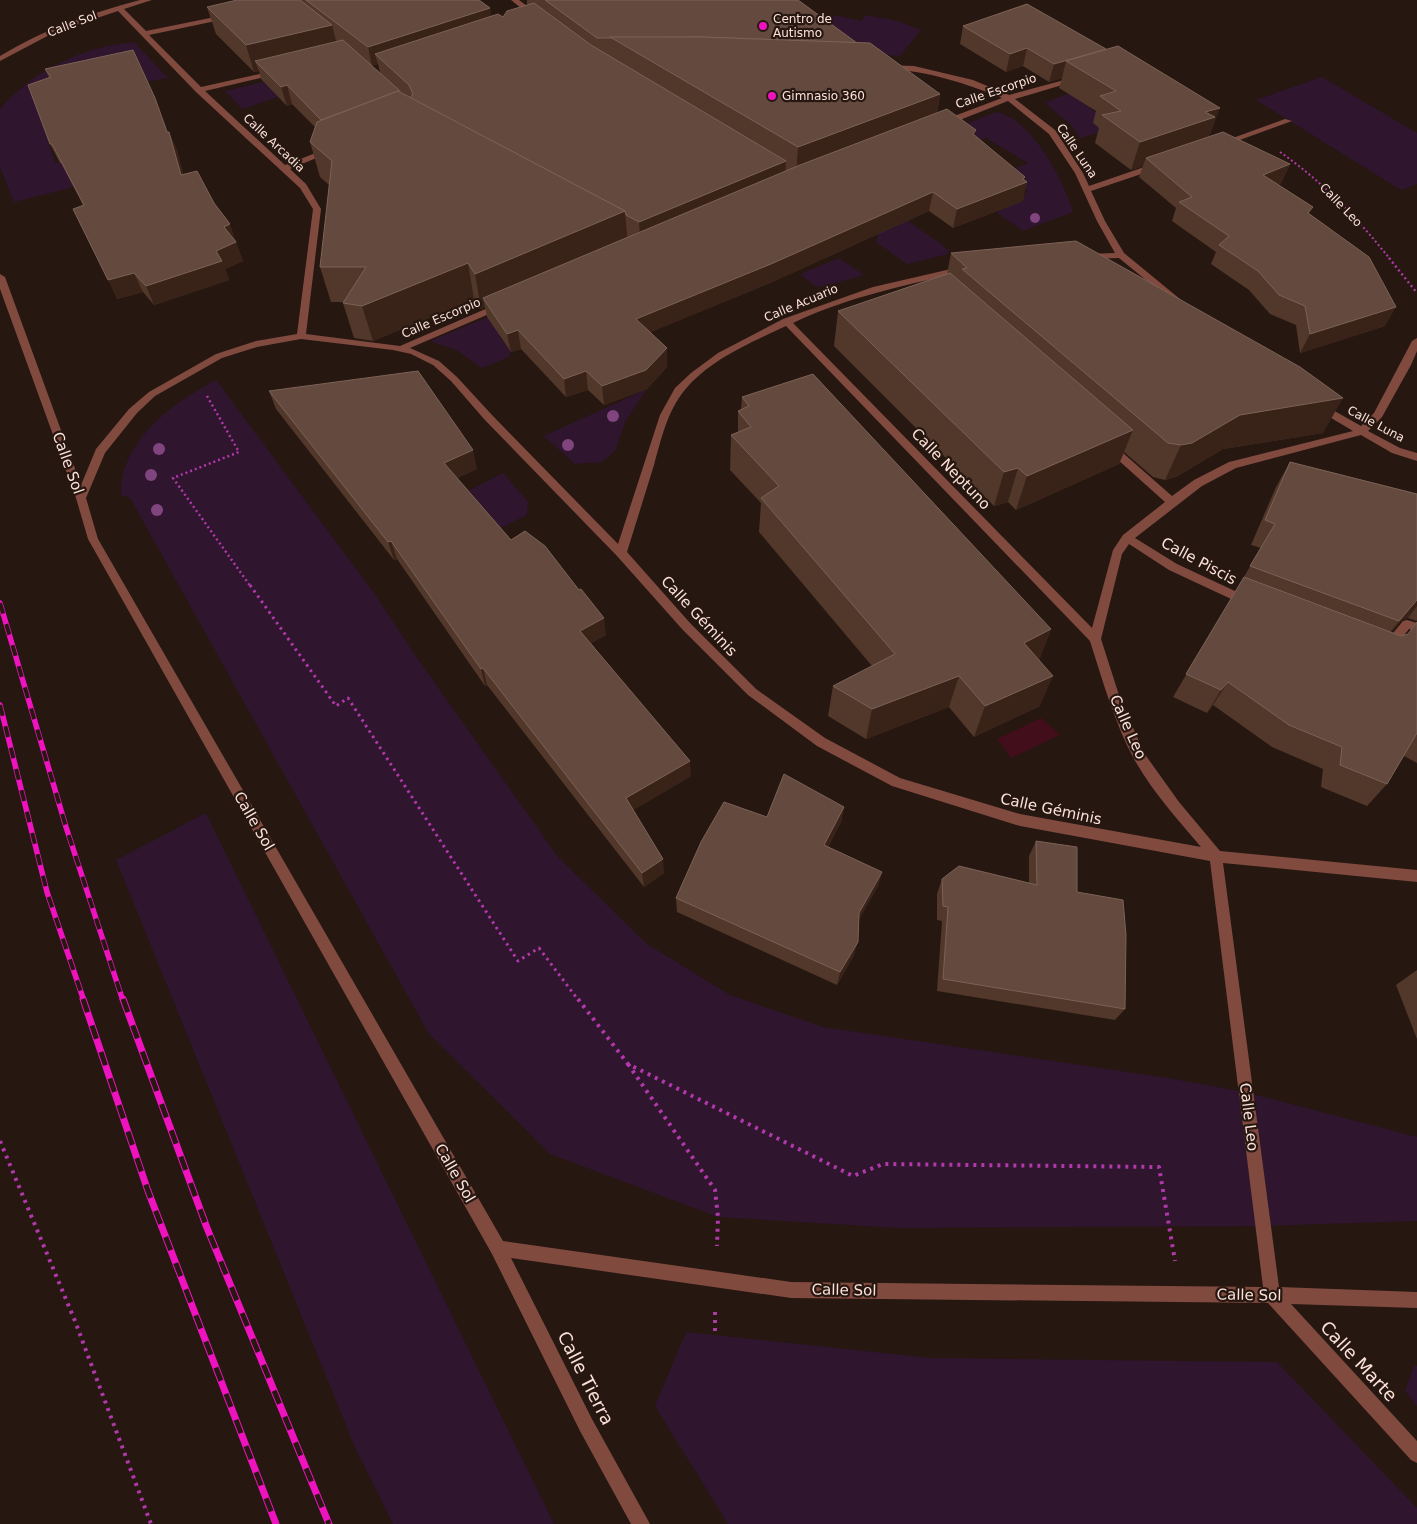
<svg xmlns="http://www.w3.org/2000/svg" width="1417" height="1524" font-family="'DejaVu Sans',sans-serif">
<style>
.green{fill:#2f152d}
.water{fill:#420e1b}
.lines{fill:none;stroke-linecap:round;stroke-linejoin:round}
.path-far3{stroke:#b138aa;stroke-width:2;stroke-dasharray:2 2.5;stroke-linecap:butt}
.path-far2{stroke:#b138aa;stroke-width:2.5;stroke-dasharray:2 3;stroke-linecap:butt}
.path-far1{stroke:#b138aa;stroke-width:3;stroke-dasharray:2.5 4;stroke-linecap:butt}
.path{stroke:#b138aa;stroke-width:4;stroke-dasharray:3 5;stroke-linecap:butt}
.minor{fill:#814a3f;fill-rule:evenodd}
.rail-far1-casing{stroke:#ef12bf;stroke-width:5.5}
.rail-casing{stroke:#ef12bf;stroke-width:7}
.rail-far1{stroke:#261711;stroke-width:4;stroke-dasharray:11;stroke-linecap:butt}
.rail{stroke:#261711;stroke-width:5;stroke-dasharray:14;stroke-linecap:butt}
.tree{fill:#80447e}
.wall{fill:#52382b;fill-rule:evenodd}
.shaded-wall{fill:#392319}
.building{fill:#644a3e;stroke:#7c6256}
.poi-dot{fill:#ef12bf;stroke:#261711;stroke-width:2}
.labels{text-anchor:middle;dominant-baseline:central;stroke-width:4.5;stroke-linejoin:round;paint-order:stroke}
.far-poi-label{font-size:12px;fill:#fce1d9;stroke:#261711;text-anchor:start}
.far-street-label{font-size:12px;fill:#fce1d9;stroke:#261711}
.street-label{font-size:15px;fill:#fce1d9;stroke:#261711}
.near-street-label{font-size:18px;fill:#fce1d9;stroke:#261711}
</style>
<rect width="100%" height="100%" fill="#261711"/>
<!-- green -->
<g class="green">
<polygon points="834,15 861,21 866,15 898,21 921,30 900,56 801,52"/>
<path d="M 134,42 L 168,78 L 127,85 L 72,134 L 47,138 L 55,163 L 66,162 L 78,186 L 14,202 L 0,167 L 0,109 C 35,69 82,47 134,42 Z"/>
<polygon points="305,72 278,97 242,109 225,91"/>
<polygon points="1322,77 1417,133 1417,184 1401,190 1256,100"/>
<polygon points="1100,80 1108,101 1089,108 1106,119 1104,131 1080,138 1070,124 1045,103"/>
<path d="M 996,112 C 1031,118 1064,180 1073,212 L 1023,231 L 996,212 L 1022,201 L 1018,198 L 1028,192 L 1003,173 L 1028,163 L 989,140 L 988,137 L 962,149 L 938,135 Z"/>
<polygon points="876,199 941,244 949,251 948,254 907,264 876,242 878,234"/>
<polygon points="839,258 864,275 821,287 815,286 800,274"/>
<polygon points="537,297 499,335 511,352 509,357 482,368 456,350 430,341"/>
<path d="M 216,380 L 374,593 L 415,655 L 558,857 L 647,944 L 730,995 L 823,1027 L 1168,1078 L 1245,1092 L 1417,1137 L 1417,1221 L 1263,1226 L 899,1228 L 718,1217 L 550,1154 L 429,1034 L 130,498 L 121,495 C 120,440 173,403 216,380 Z"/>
<polygon points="647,389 626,420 615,451 602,462 575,464 544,436"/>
<polygon points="503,473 528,502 527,515 492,532 460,495"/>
<polygon points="206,813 554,1524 393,1524 354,1445 116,860"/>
<polygon points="686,1332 930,1358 1277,1362 1417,1508 1417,1524 728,1524 655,1406"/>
<polygon points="1414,1366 1417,1366 1417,1406 1405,1391"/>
</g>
<!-- water -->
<polygon class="water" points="1041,718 1060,735 1011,758 997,739"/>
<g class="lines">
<!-- path-far3 -->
<path class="path-far3" d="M 1280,152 C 1323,182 1358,219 1390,259"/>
<!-- path-far2 -->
<g class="path-far2">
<polyline points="1389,258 1417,293"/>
<polyline points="207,396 239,452 173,478 251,587"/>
</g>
<!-- path-far1 -->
<polyline class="path-far1" points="250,585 336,706 348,698 518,961 539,948 579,1001"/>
<!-- path -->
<g class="path">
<polyline points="578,999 628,1064 853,1176 883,1164 1159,1167 1175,1261"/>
<polyline points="628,1064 715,1190 718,1217 717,1246"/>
<polyline points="0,1141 75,1321 151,1524"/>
<polyline points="715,1312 715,1335"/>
</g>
<!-- minor -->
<g class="minor">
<path d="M 140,0 L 152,0 L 124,9 L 146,31 L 230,14 L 230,18 L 149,35 L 201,87 L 278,70 L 278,74 L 205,91 L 285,165 L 326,149 L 333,151 L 290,169 L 306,184 L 321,209 L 306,334 L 400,346 L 497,304 L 503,304 L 503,308 L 410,348 L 439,361 L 457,377 L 492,415 L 618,544 L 660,415 L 675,388 L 691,373 L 718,353 L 783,319 L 873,287 L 964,266 L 967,267 L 967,271 C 907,285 850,296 793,323 L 1092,628 L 1113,550 L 1123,535 L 1165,502 L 1107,450 L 1107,446 L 1115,446 L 1172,496 L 1194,480 L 1229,462 L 1353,431 L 1316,409 L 1316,405 L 1324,405 L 1361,426 L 1374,413 L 1412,341 L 1417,338 L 1417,351 L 1411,365 L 1382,417 L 1368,431 L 1400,448 L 1417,453 L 1417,461 L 1392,453 L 1361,435 L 1236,468 L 1202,486 L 1135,538 L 1177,564 L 1252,599 L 1254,602 L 1252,605 L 1244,605 L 1169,570 L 1129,544 L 1122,554 L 1101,639 L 1119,695 L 1144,753 L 1179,802 L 1220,851 L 1417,870 L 1417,882 L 1223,863 L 1279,1287 L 1417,1292 L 1417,1308 L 1291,1304 L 1417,1441 L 1417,1463 L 1411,1460 L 1268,1303 L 791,1298 L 511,1258 L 592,1419 L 650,1524 L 631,1524 L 580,1431 L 492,1254 L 88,539 L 76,498 L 0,289 L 0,274 L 5,277 L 81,485 L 96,449 L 129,409 L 149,392 L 216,354 L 256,341 L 297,334 L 313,209 L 300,188 L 196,92 L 118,11 L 55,32 L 0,61 L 0,56 C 44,29 91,13 140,0 ZM 786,326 L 1090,641 C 1102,679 1115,724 1134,759 C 1152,791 1177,819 1201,847 L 1020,814 L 900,778 L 825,738 L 756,689 L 690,623 L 627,552 C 636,523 645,494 654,465 C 661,440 667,412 684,391 C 709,360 750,343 786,326 ZM 301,339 L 393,350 L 411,354 L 433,365 L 451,381 L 484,419 L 617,556 L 682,629 L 748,695 L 817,746 L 892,786 L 1020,826 L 1210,861 L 1263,1287 L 791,1282 L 503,1241 L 98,539 L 86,498 L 105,453 L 137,413 L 155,396 L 222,358 L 257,347 Z"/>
<polygon points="511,0 519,0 539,15 532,17"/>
<path d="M 885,65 L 914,66 L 973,80 L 1009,95 L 1079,76 L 1079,80 L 1015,99 L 1055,130 L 1083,173 L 1089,186 L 1153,164 L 1159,164 L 1159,168 L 1091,191 L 1105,221 L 1124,253 L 1180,299 L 1180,303 L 1174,303 L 1119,258 L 1083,259 L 1083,255 L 1086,254 L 1115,253 L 1097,221 L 1075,173 L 1049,134 L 1008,101 L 947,125 L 941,125 L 941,121 L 1002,98 C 965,83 928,71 888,69 L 885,69 Z"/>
<polygon points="1285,119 1292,121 1226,145 1219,143"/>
<polygon points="1407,620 1417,623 1417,631 1409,629 1392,650 1384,650 1382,647 1384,644 1403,621"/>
</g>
<!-- rail-far1 casing -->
<g class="rail-far1-casing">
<g id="rail-far1">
<polyline points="0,603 66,827 123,1001"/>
<polyline points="0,705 47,892 84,1001"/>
</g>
</g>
<!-- rail casing -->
<g class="rail-casing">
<g id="rail">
<polyline points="83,999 148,1191 276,1524"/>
<polyline points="123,999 207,1228 329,1524"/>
</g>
</g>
<!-- rail-far1 -->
<use href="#rail-far1" class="rail-far1"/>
<!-- rail -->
<use href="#rail" class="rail"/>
</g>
<!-- trees -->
<g class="tree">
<circle cx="1035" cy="218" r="5"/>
<circle cx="613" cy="416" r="6"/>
<circle cx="568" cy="445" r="6"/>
<circle cx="159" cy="449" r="6"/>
<circle cx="151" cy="475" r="6"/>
<circle cx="157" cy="510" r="6"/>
</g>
<!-- wall -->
<g class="wall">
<path d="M 301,0 L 479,0 L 490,8 L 491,17 L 503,17 L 528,5 L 527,4 L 527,0 L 798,0 L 857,43 L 940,94 L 937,113 L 975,135 L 1025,180 L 1023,201 L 953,228 L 929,211 L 770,283 L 650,332 L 667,367 L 647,389 L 604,405 L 588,390 L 566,397 L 521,349 L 511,352 L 487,317 L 485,307 L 481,309 L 474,299 L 373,341 L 354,338 L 343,303 L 344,302 L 331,302 L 320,267 L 329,185 L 320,177 L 310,142 L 315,127 L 292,104 L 287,106 L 261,79 L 259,71 L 254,72 L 216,34 L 207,7 L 301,1 ZM 378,64 L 380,73 L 372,66 Z"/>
<polygon points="1027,4 1210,135 1208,136 1207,137 1290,164 1281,183 1278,185 1309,214 1385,326 1300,353 1296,325 1270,314 1249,290 1211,264 1216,252 1172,221 1176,208 1139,177 1143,166 1131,170 1095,143 1099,128 1093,123 1096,111 1059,88 1062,78 1049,82 1023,66 1006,72 960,44 963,26"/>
<polygon points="45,69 168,132 177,150 183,175 237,243 236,243 243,261 225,269 229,280 154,305 143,292 117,299 83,205 61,163 60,163 50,144 49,78"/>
<polygon points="951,253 1323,433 1223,449 1176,477 1165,480 1153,477 1124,452 1119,464 1016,510 1008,502 994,506 834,346 838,311 947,274"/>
<polygon points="269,391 477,469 457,478 511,540 606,635 591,643 691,776 633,810 664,873 644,887 487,685 485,686 397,559 394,560 276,409"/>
<polygon points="742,397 1051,629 1039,660 1040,706 974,737 949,707 866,739 828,716 833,686 872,666 759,532 761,503 730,470 731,435 738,432 738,411 741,410"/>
<polygon points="1290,462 1417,494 1417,621 1408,618 1403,619 1391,632 1401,636 1408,634 1417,622 1417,763 1404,756 1387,784 1367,806 1321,787 1323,769 1272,747 1213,705 1207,713 1173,697 1261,548 1251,545 1276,487"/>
<polygon points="844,807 841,822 828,847 882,872 878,886 858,921 854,955 837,985 677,912 676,898 767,817"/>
<polygon points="1036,841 1077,892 1125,1009 1115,1020 937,991 942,921 937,920 937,894 942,879 1029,883 1029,856"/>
<polygon points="1417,970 1417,1039 1396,985"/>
</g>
<!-- shaded-wall -->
<g class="shaded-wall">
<polygon points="490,8 493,27 375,54 378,64 372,66 368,47"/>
<polygon points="332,25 339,52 255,61 259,71 254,72 246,45"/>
<polygon points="1027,48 1023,66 1006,72 1010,54"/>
<polygon points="1106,49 1066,61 1062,78 1049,82 1054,64"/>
<polygon points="287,85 292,104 287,106 281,87"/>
<polygon points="940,94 936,121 796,175 798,147"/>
<polygon points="155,98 174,147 169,132 177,150 189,194 181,175"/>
<polygon points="1220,108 1210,135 1208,136 1204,145 1146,158 1143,166 1131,170 1140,142 1205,112"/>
<polygon points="786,161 785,180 640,241 639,222"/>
<polygon points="1290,164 1281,183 1255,194 1263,175"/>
<polygon points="1025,177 1024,184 1027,182 1023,201 953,228 957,209"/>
<polygon points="933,192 929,211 770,283 637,338 636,319"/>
<polygon points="625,211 628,246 483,298 485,307 481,309 475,274"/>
<polygon points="230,224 243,261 225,269 229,280 154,305 146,286 216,251 224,227"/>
<polygon points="468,263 474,299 373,341 362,306"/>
<polygon points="134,273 143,292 117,299 108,280"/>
<polygon points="1396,307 1385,326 1300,353 1310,334"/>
<polygon points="518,330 521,349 511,352 507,334"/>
<polygon points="667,348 667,367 647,389 604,405 602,386"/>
<polygon points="586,371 588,390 566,397 564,379"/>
<polygon points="1343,398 1323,433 1223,449 1176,477 1165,480 1181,445 1240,415"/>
<polygon points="1133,430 1119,464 1016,510 1027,476"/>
<polygon points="473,450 477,469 448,482 444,463"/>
<polygon points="1018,468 1008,502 994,506 1004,472"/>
<polygon points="391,541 397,559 394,560 388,542"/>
<polygon points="1417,600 1417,606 1408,618 1403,619 1380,645 1399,621"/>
<polygon points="604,618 606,635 582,648 580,631"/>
<polygon points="1051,629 1039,661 1024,643"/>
<polygon points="483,668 487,685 485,686 481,669"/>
<polygon points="959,676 949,707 866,739 872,709"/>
<polygon points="1053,676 1040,706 974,737 985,706"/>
<polygon points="1228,682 1213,705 1207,713 1221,690"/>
<polygon points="690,761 691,776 628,813 626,798"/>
<polygon points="844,807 841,822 821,860 824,845"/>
<polygon points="663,859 664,873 644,887 642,873"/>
<polygon points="882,872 878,886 855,927 859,913"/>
<polygon points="858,942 854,955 837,985 840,972"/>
</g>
<!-- building -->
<g class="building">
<polygon points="237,0 300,0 332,25 246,45 207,7"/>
<polygon points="306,0 479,0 490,8 368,47"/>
<polygon points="545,0 798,0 857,43 701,37 597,38"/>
<polygon points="534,3 591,45 786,161 639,222 626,215 625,211 410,98 413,94 409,85 375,54 498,14 503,17 507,11"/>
<polygon points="1027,4 1106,49 1054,64 1027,48 1010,54 963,26"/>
<polygon points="610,37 701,37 870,43 940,94 798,147"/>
<polygon points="343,40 399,90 400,92 398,91 321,120 287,85 281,87 255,61"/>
<polygon points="1118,46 1220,108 1205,112 1215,117 1140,142 1102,115 1121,111 1100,96 1116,91 1066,61"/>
<polygon points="133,50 155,98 167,132 169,132 181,175 197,171 214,203 230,224 224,227 236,242 216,251 222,261 146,286 134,273 108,280 73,209 84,205 52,144 50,144 28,85 51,77 45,69"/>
<polygon points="398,91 625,211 475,274 468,263 362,306 343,303 366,267 320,267 332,161 310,142 317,122"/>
<polygon points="947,109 976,130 973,134 1025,177 1023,179 1027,182 957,209 933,192 771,264 636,319 667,348 646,370 602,386 586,371 564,379 518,330 507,334 483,298 800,165"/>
<polygon points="1223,132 1290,164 1263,175 1313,207 1308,213 1369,257 1396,307 1310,334 1305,306 1279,295 1258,271 1219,245 1229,236 1179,202 1192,197 1146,158"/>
<polygon points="1076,241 1300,367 1343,398 1240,415 1192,443 1181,445 1168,443 962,269 967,268 951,253"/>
<polygon points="950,273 1133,430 1027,476 1018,468 1004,472 838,311"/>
<polygon points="418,371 473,450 444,463 511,540 525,531 545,546 579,590 581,589 604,618 580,631 690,761 626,798 663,859 642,873 483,668 481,669 391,541 388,542 269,391"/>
<polygon points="813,374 1051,629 1024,643 1053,676 985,706 959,676 872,709 833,686 895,654 761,498 779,486 731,435 751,427 738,411 749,406 742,397"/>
<polygon points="1290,462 1417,494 1417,600 1399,621 1250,566 1275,524 1265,520"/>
<polygon points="1244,577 1401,636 1408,634 1417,622 1417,733 1387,784 1340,765 1342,747 1289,725 1228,682 1221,690 1186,674"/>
<polygon points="784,774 844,807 824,845 882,872 859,913 858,942 840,972 676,898 701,842 724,802 767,817"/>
<polygon points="1036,841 1077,847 1077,892 1123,900 1126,935 1125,1009 943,979 948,907 943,906 942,879 959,866 1037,885"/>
</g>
<!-- markers -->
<g class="poi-dot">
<circle cx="763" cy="26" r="5"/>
<circle cx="772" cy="96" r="5"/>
</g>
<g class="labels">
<!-- far-poi labels -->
<g class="far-poi-label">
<text x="773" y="19">Centro de<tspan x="773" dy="14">Autismo</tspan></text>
<text x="782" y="96">Gimnasio 360</text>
</g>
<!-- far-street labels -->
<g class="far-street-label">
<text transform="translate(72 24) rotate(-21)">Calle Sol</text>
<text transform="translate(996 91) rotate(-19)">Calle Escorpio</text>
<text transform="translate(274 143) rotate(43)">Calle Arcadia</text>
<text transform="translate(1077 151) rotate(56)">Calle Luna</text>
<text transform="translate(1341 205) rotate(46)">Calle Leo</text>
<text transform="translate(801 303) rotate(-23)">Calle Acuario</text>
<text transform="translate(441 318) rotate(-23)">Calle Escorpio</text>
<text transform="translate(1376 424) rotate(28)">Calle Luna</text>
</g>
<!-- street labels -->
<g class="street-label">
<text transform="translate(68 463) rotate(70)">Calle Sol</text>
<text transform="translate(951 469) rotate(46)">Calle Neptuno</text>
<text transform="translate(1199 561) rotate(28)">Calle Piscis</text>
<text transform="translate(699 616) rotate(47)">Calle Géminis</text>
<text transform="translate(1128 727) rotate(66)">Calle Leo</text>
<text transform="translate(1051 809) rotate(12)">Calle Géminis</text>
<text transform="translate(254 821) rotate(60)">Calle Sol</text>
<text transform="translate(1249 1117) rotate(83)">Calle Leo</text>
<text transform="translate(455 1173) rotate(60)">Calle Sol</text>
<text transform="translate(844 1290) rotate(1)">Calle Sol</text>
<text transform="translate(1249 1295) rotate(1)">Calle Sol</text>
</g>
<!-- near-street labels -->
<g class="near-street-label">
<text transform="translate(1359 1361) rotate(47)">Calle Marte</text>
<text transform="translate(586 1378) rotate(63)">Calle Tierra</text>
</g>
</g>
</svg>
